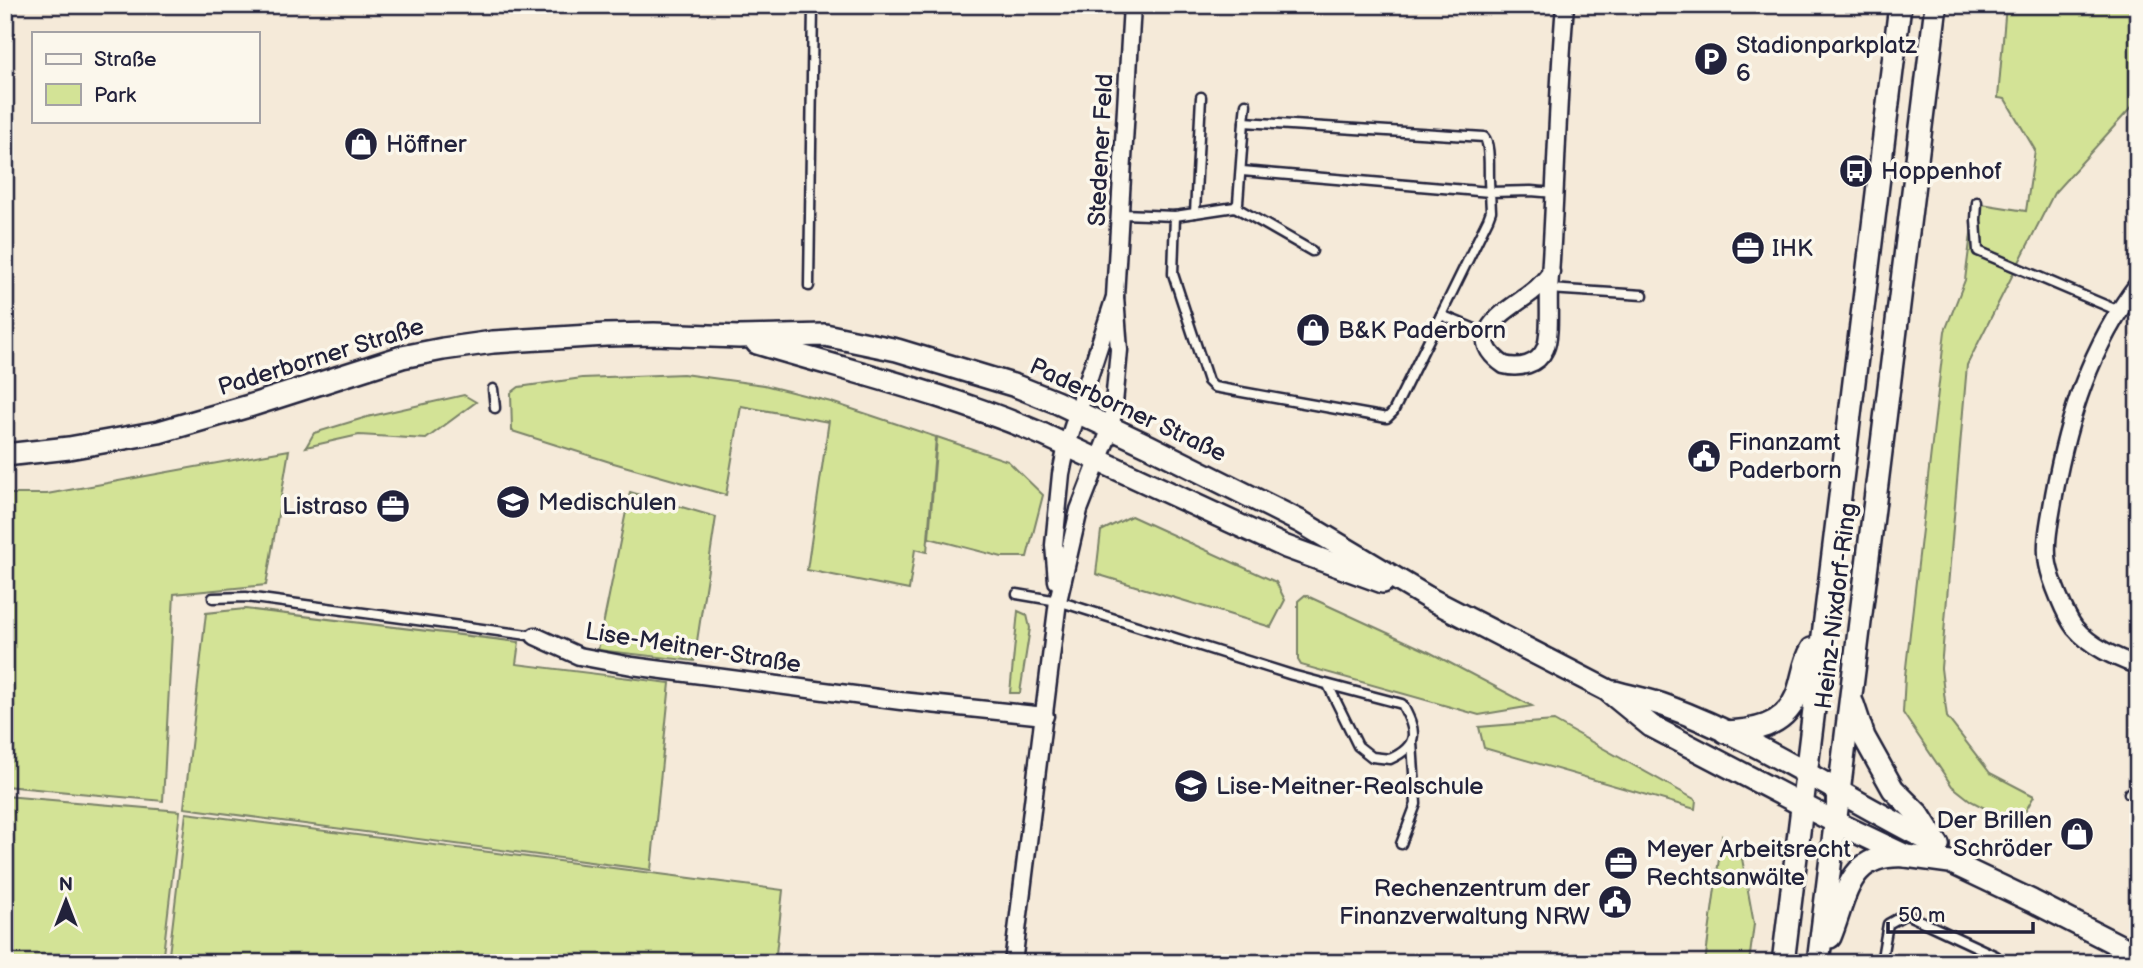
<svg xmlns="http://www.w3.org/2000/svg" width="2143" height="968" font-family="'Balsamiq Sans',sans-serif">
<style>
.green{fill:#d3e396;stroke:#7a8268;stroke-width:2}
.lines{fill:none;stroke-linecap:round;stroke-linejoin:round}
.lane-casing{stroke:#22223b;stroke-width:13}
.street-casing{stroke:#22223b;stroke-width:21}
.secondary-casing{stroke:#22223b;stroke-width:26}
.lane{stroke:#fbf7ec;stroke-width:8}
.street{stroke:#fbf7ec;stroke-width:16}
.secondary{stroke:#fbf7ec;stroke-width:21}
.labels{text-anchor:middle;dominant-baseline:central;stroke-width:7;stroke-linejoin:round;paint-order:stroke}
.poi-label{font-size:24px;fill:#22223b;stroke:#fbf7ec;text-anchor:start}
.street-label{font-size:24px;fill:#22223b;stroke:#fbf7ec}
</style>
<rect width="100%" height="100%" fill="#f5ead9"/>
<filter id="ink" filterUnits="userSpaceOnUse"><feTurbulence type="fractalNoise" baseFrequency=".0143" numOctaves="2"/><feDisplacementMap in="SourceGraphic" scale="14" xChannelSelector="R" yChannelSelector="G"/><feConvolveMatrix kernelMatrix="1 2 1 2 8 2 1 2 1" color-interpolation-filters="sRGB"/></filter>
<g filter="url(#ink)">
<!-- green -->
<g class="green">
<polygon points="2006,5 2138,5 2138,100 2054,193 1967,365 1941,668 1947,717 1990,773 2034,796 2019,823 2013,823 1971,801 1952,786 1903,713 1905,676 1945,331 1965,280 1975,203 2026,211 2035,150 2005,99 1998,98"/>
<polygon points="683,374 764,385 831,402 936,437 927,552 915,549 909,590 807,570 829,420 828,422 741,406 726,495 610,462 512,431 511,393 519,387 582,378"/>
<polygon points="464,395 476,402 426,439 359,435 306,447 314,433 367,417"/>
<polygon points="937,437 1008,461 1043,495 1027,557 1002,557 929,538"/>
<polygon points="289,450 266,585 174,594 163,801 5,786 5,494 47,494"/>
<polygon points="630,492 716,517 694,661 598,650"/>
<polygon points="1131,516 1276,582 1285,600 1271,627 1096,574 1101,531"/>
<polygon points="1305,595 1429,652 1532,706 1479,715 1301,665 1298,660 1298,601"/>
<polygon points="245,609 519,642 516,664 670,683 651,870 184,808 206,613"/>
<polygon points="1018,611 1027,615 1030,628 1020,693 1010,693"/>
<polygon points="1554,721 1696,800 1695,809 1484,748 1479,727"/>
<polygon points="5,796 180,811 162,963 5,963"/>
<polygon points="186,813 783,890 775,963 168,963"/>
<polygon points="1722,836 1741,853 1754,924 1749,963 1705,963"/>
</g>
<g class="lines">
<!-- lane casing -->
<g class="lane-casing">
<g id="lane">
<polyline points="1244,122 1246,104"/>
<polyline points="1977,202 1976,220 1978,251 2119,311"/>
<polyline points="1235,207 1312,251"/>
<polyline points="1195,213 1201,97"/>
<polyline points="1122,214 1175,216 1173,274 1208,381 1214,387 1387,418 1393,412 1441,315 1487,334"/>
<path d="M 1175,216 L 1235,207 L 1238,203 L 1244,122 L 1484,137 C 1492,146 1487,177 1490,192 L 1242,171"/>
<polyline points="809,286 813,5"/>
<polyline points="1549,289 1643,295"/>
<polyline points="1441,315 1488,219 1491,211 1490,192 1531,191 1555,193"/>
<polyline points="493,389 495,408"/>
<path d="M 1017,594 L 1058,601 L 1292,675 L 1402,704 C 1416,730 1421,745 1390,759 L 1372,757 L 1358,746 L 1328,685"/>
<polyline points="213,598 246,597 535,636"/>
<polyline points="2129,793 2138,797"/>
<polyline points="1401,844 1416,804 1412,742"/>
<polyline points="1881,963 1888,924 1906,914 1996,956 1992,963"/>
</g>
</g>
<!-- street casing -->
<g class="street-casing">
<g id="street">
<path d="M 1551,272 C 1545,280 1540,286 1532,292 C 1509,310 1459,334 1504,365 C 1519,369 1538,365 1545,349 C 1551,336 1548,306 1549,290 C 1556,195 1557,100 1565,5"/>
<path d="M 2138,284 C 2090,347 2068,418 2054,495 C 2051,516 2044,542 2048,564 C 2051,580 2065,615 2075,628 C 2091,647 2115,657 2138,666"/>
<polyline points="1057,581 1054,545 1061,474 1067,445 1115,297 1132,5"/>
<polyline points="535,636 579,656 632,666 901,701 1045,716"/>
<polyline points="1013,963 1058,601 1079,510 1107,438 1113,414 1119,350 1115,297"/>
</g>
</g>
<!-- secondary casing -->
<g class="secondary-casing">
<g id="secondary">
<path d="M 757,343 C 853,372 951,395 1044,435 L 1286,547 L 1383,582"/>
<polyline points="5,455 69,448 159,432 249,406 402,357 443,349 493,342 606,335 654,334 739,337 825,335 897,350 1016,386 1056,402 1149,446 1301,522 1430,599 1607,690 1651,726 1835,822 1906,856 1950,862 2032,901 2138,955"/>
<path d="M 1615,692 C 1632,697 1650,700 1666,706 C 1762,741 1847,800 1938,845"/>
<polyline points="1853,704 1864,737 1893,789 1919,815 1938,845"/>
<path d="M 1725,732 C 1753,731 1783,727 1796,697 C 1803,682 1803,663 1812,649"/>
<path d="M 1830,937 C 1847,896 1847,852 1906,856"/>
<polyline points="1783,963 1900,5"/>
<polyline points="1818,963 1936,5"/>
</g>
</g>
<!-- lane -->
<use href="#lane" class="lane"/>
<!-- street -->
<use href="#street" class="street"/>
<!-- secondary -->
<use href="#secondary" class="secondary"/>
</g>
</g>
<!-- icons -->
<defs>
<g id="parking-disc" transform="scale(1.75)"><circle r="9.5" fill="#22223b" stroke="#fbf7ec"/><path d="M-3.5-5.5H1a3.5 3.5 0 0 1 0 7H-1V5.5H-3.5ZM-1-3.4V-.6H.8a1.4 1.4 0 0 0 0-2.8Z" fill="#fff"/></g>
<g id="shop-disc" transform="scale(1.75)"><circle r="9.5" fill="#22223b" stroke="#fbf7ec"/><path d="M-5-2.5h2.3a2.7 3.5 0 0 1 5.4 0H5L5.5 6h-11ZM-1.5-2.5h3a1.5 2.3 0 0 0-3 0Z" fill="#fff"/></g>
<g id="bus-disc" transform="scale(1.75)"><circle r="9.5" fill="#22223b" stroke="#fbf7ec"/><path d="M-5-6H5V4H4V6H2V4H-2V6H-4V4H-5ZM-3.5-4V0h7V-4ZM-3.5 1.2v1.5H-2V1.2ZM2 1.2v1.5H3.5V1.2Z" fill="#fff"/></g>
<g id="office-disc" transform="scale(1.75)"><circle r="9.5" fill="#22223b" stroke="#fbf7ec"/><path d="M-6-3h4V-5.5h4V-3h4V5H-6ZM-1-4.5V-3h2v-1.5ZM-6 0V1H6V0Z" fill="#fff"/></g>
<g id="civic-disc" transform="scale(1.75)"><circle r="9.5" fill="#22223b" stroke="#fbf7ec"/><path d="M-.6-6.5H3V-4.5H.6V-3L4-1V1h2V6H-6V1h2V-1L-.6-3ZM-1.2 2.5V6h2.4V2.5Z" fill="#fff"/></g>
<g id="university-disc" transform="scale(1.75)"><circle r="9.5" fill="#22223b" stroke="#fbf7ec"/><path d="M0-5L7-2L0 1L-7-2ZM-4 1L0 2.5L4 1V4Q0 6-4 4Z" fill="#fff"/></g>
<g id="school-disc" transform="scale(1.75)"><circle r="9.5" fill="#22223b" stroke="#fbf7ec"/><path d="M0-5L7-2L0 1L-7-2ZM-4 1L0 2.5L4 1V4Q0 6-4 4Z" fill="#fff"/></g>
</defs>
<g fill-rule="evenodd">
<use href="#parking-disc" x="1711" y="59"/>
<use href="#shop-disc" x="361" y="144"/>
<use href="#bus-disc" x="1856" y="171"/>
<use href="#office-disc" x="1748" y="248"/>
<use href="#shop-disc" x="1313" y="330"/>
<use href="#civic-disc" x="1704" y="456"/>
<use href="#university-disc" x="513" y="502"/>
<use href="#office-disc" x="393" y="506"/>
<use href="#school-disc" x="1191" y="786"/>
<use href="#shop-disc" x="2077" y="834"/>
<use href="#office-disc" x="1621" y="863"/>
<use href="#civic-disc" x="1615" y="902"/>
</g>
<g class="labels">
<!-- poi labels -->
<g class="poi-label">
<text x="1736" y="45">Stadionparkplatz<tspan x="1736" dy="28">6</tspan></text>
<text x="386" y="144">Höffner</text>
<text x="1881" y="171">Hoppenhof</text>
<text x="1772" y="248">IHK</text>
<text x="1338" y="330">B&amp;K Paderborn</text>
<text x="1728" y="442">Finanzamt<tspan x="1728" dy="28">Paderborn</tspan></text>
<text x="538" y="502">Medischulen</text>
<text x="368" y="506" text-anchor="end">Listraso</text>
<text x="1216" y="786">Lise-Meitner-Realschule</text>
<text x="2052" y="820" text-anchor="end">Der Brillen<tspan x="2052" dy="28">Schröder</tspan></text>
<text x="1646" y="849">Meyer Arbeitsrecht<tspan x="1646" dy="28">Rechtsanwälte</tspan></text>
<text x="1590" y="888" text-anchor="end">Rechenzentrum der<tspan x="1590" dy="28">Finanzverwaltung NRW</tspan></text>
</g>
<!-- street labels -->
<g class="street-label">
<text transform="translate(1101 150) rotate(-87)">Stedener Feld</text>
<text transform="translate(321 357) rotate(-17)">Paderborner Straße</text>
<text transform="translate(1128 410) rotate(25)">Paderborner Straße</text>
<text transform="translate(1836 606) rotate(-83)">Heinz-Nixdorf-Ring</text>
<text transform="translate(693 648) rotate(9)">Lise-Meitner-Straße</text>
</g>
</g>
<!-- margin -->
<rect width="2143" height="968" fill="none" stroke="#fbf7ec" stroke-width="28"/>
<rect x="14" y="14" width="2115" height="940" fill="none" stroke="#22223b" stroke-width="2.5" filter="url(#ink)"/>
<!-- legend -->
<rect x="32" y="32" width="228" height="91" fill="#fbf7ec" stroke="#a4a2a5" stroke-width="2"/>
<rect x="46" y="54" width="35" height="10" fill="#fbf7ec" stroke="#a4a2a5" stroke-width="2"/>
<text x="94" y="66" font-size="21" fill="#22223b">Straße</text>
<rect x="46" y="84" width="35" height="21" fill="#d3e396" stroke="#a4a2a5" stroke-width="2"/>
<text x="94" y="102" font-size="21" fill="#22223b">Park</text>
<!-- north arrow -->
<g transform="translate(66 901)" stroke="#fbf7ec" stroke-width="5" paint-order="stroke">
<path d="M0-5L12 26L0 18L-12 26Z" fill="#22223b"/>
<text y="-10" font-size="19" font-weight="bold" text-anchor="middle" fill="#22223b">N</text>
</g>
<!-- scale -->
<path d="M1888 922v10h145v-10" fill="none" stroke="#22223b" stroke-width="3.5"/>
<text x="1898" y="922" font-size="21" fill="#22223b" stroke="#fbf7ec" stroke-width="5" paint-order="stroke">50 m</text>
</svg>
